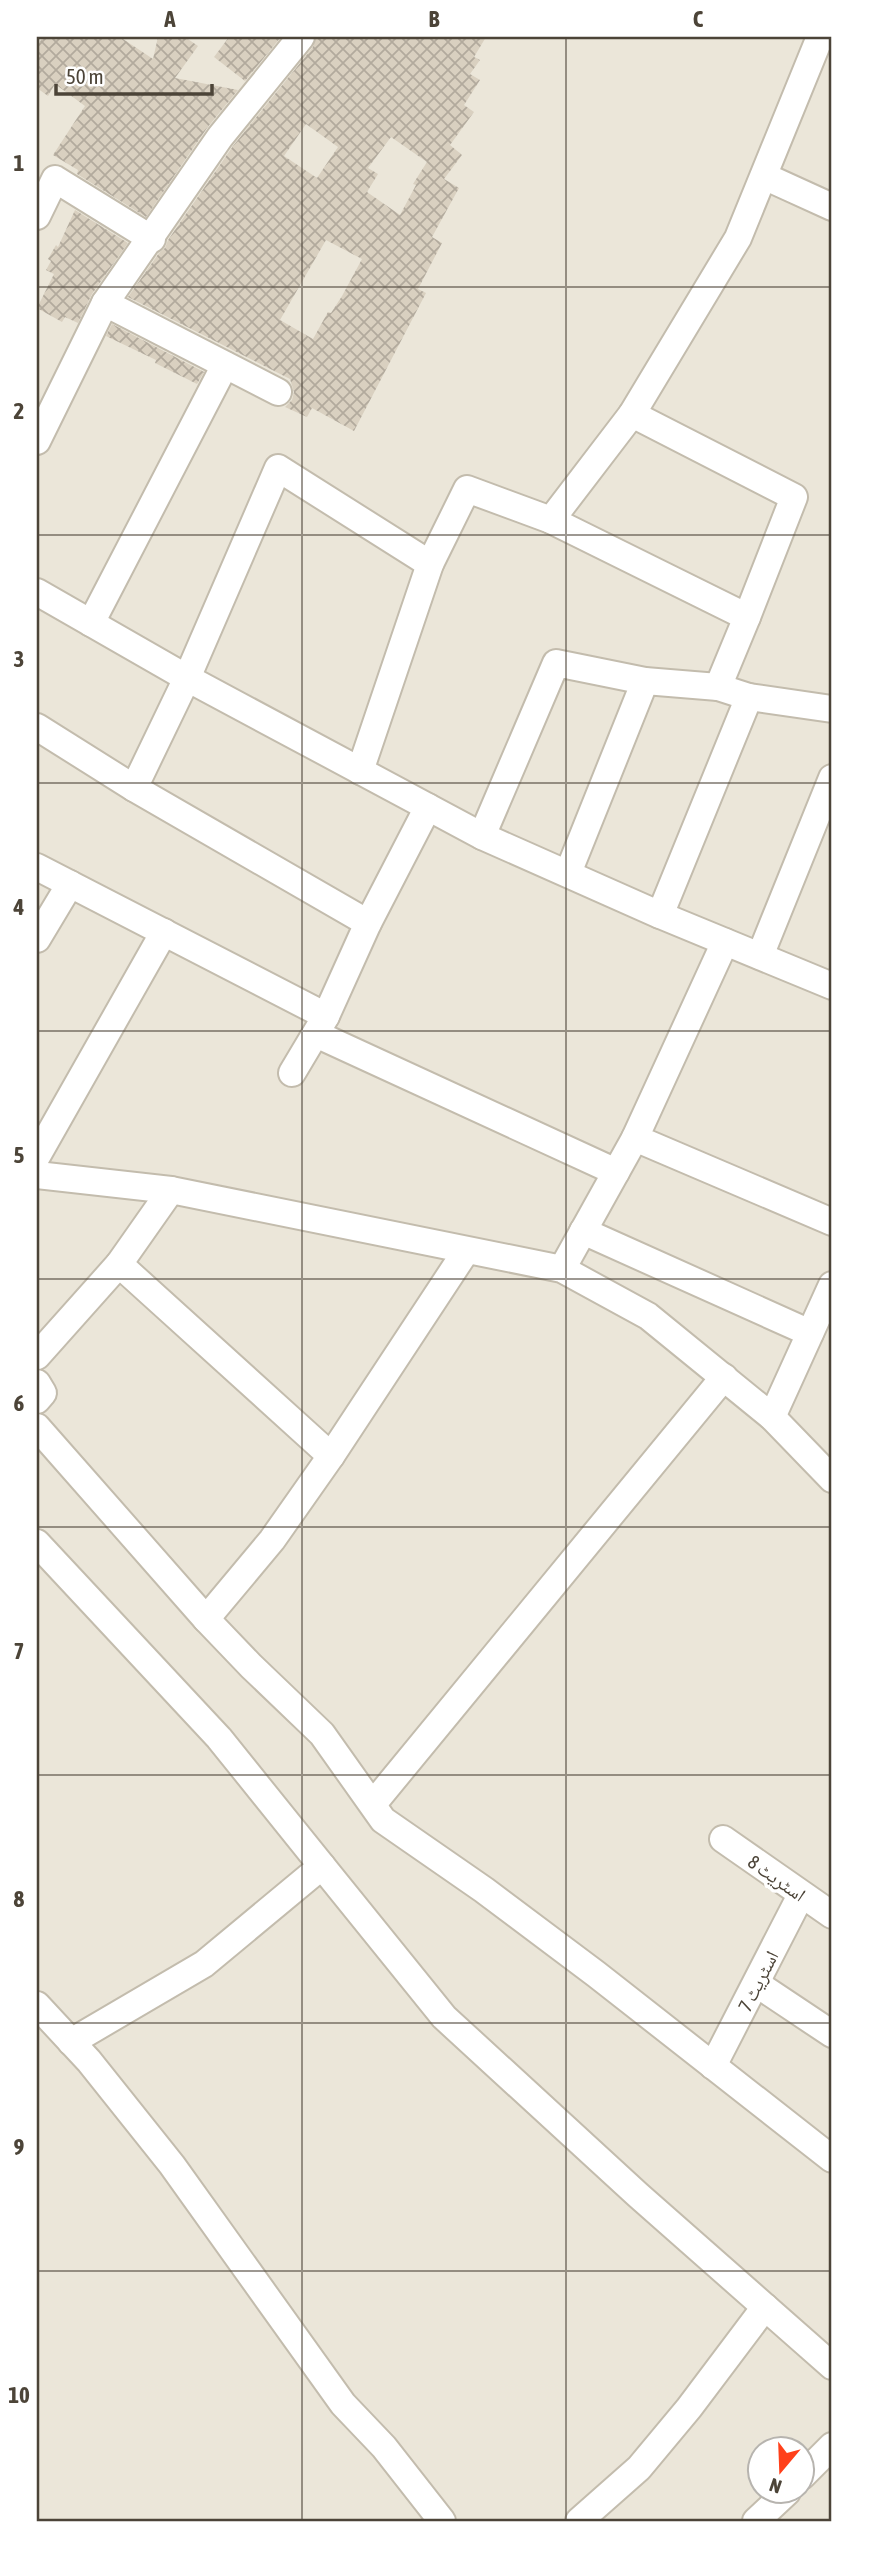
<svg xmlns="http://www.w3.org/2000/svg" width="869" height="2558" font-family="'Asap Condensed','Noto Naskh Arabic',sans-serif">
<style>
.residential{fill:#ebe6d9;fill-rule:evenodd}
.building{fill:url(#building-cross-hatch);fill-rule:evenodd}
.lines{fill:none;stroke-linecap:round;stroke-linejoin:round}
.minor-casing{stroke:#c3bcad;stroke-width:30}
.minor{stroke:#fff;stroke-width:26}
.grid{fill:none;stroke:#4c4438;stroke-width:2;stroke-opacity:0.55}
.labels{text-anchor:middle;dominant-baseline:central;stroke-width:7;stroke-linejoin:round;paint-order:stroke}
.street-label{font-size:19px;fill:#4c4438;stroke:#fff}
.neatline{fill:none;stroke:#4c4438;stroke-width:2.5}
.grid-label{font-size:23px;text-anchor:middle;font-weight:bold;fill:#4c4438}
</style>
<defs>
<pattern id="building-cross-hatch" width="8" height="8" patternUnits="userSpaceOnUse" patternTransform="scale(1.75)"><rect width="8" height="8" fill="#d9d0c0"/><path d="M0 0l8 8M0 8l8-8" fill="none" stroke="#b2aa9d"/></pattern>
</defs>
<rect width="100%" height="100%" fill="#f7f3eb"/>
<!-- residential -->
<path class="residential" d="M 37,37 L 832,37 L 832,2521 L 37,2521 ZM 760,2450 L 802,2450 L 802,2492 L 760,2492 Z"/>
<!-- building -->
<g class="building">
<polygon points="43,37 120,37 153,59 158,37 185,37 198,46 175,78 238,90 207,128 146,217 77,174 78,170 53,155 85,106 55,84 48,96 37,88 37,46"/>
<polygon points="229,37 281,37 245,81 214,57"/>
<path d="M 316,37 L 486,37 L 474,57 L 480,60 L 470,74 L 480,80 L 464,105 L 474,112 L 450,145 L 462,155 L 444,179 L 459,188 L 432,237 L 442,243 L 418,289 L 426,293 L 354,431 L 312,408 L 307,417 L 285,407 L 292,400 L 294,392 L 290,379 L 128,297 L 159,253 L 165,248 L 168,240 L 233,146 L 313,47 ZM 306,124 L 338,147 L 317,178 L 284,156 ZM 391,137 L 427,162 L 413,184 L 416,185 L 400,215 L 367,192 L 378,174 L 368,168 ZM 326,240 L 362,259 L 342,296 L 331,313 L 328,312 L 313,339 L 280,320 Z"/>
<polygon points="75,210 128,243 92,294 78,323 65,317 62,322 37,308 54,274 46,270 51,261 48,259 56,245 58,247"/>
<polygon points="112,324 204,372 197,384 155,363 156,360 106,336"/>
</g>
<g class="lines">
<!-- minor casing -->
<g class="minor-casing">
<g id="minor">
<polyline points="764,176 832,207"/>
<polyline points="37,216 55,179 152,239"/>
<polyline points="105,303 278,392"/>
<polyline points="37,441 105,303 220,137 301,37"/>
<polyline points="551,520 747,617 794,497 632,414"/>
<polyline points="37,592 187,678 482,836 660,915 832,986"/>
<polyline points="91,623 225,365"/>
<polyline points="718,687 747,617"/>
<polyline points="37,727 134,788 368,923"/>
<polyline points="360,771 430,564 467,489 551,520 632,414 738,238 820,37"/>
<polyline points="134,788 187,678 278,468 430,564"/>
<polyline points="482,836 556,663 645,681 718,687 749,697 832,709"/>
<polyline points="37,867 326,1016"/>
<polyline points="568,873 645,681"/>
<polyline points="660,915 749,697"/>
<polyline points="37,939 70,884"/>
<polyline points="725,942 635,1138 832,1222"/>
<polyline points="760,956 832,778"/>
<polyline points="316,1034 616,1172"/>
<polyline points="292,1073 326,1016 368,923 428,807"/>
<polyline points="37,1156 164,932"/>
<polyline points="37,1175 171,1190 562,1269 648,1316 772,1417 832,1479"/>
<polyline points="583,1231 810,1333"/>
<polyline points="119,1264 331,1456"/>
<polyline points="562,1269 635,1138"/>
<polyline points="37,1356 119,1264 171,1190"/>
<polyline points="37,1383 43,1393 37,1400"/>
<polyline points="772,1417 832,1285"/>
<polyline points="37,1427 206,1619 272,1540 331,1456 466,1251"/>
<polyline points="37,1543 219,1738 322,1866 204,1964 71,2042"/>
<polyline points="206,1619 251,1666 322,1734 383,1820 484,1890 596,1974 832,2159"/>
<polyline points="373,1804 724,1377"/>
<polyline points="723,1839 832,1915"/>
<polyline points="322,1866 444,2017 638,2195 832,2366"/>
<polyline points="757,1984 832,2034"/>
<polyline points="37,2005 89,2061 172,2165 343,2404 384,2447 442,2521"/>
<polyline points="713,2066 801,1895"/>
<polyline points="802,2476 832,2446"/>
<polyline points="579,2521 639,2468 689,2408 765,2307"/>
<polyline points="756,2521 787,2492"/>
</g>
</g>
<!-- minor -->
<use href="#minor" class="minor"/>
</g>
<!-- grid -->
<path class="grid" d="M 302,37 L 302,2521M 566,37 L 566,2521M 37,287 L 832,287M 37,535 L 832,535M 37,783 L 832,783M 37,1031 L 832,1031M 37,1279 L 832,1279M 37,1527 L 832,1527M 37,1775 L 832,1775M 37,2023 L 832,2023M 37,2271 L 832,2271"/>
<g class="labels">
<!-- street labels -->
<g class="street-label">
<text transform="translate(777 1878) rotate(35)">اسٹریٹ 8</text>
<text transform="translate(758 1981) rotate(-63)">اسٹریٹ 7</text>
</g>
</g>
<!-- border -->
<rect width="869" height="2558" fill="none" stroke="#ffffff" stroke-width="77"/>
<!-- north arrow -->
<g transform="translate(781 2470) rotate(199)"><circle r="33" fill="#ffffff" stroke="#b7b4af" stroke-width="2"/>
<path d="M0-5L12 26L0 18L-12 26Z" fill="#ff401a"/>
<text y="-10" font-size="19" font-weight="bold" text-anchor="middle" fill="#4c4438">N</text>
</g>
<!-- scale -->
<path d="M56 84v10h156v-10" fill="none" stroke="#4c4438" stroke-width="3.5"/>
<text x="66" y="84" font-size="21" fill="#4c4438" stroke="#ffffff" stroke-width="5" paint-order="stroke">50 m</text>
<rect x="38" y="38" width="792" height="2482" class="neatline"/>
<g class="grid-label">
<text x="170" y="27">A</text>
<text x="434" y="27">B</text>
<text x="698" y="27">C</text>
<text x="19" y="171">1</text>
<text x="19" y="419">2</text>
<text x="19" y="667">3</text>
<text x="19" y="915">4</text>
<text x="19" y="1163">5</text>
<text x="19" y="1411">6</text>
<text x="19" y="1659">7</text>
<text x="19" y="1907">8</text>
<text x="19" y="2155">9</text>
<text x="19" y="2403">10</text>
</g>
</svg>
